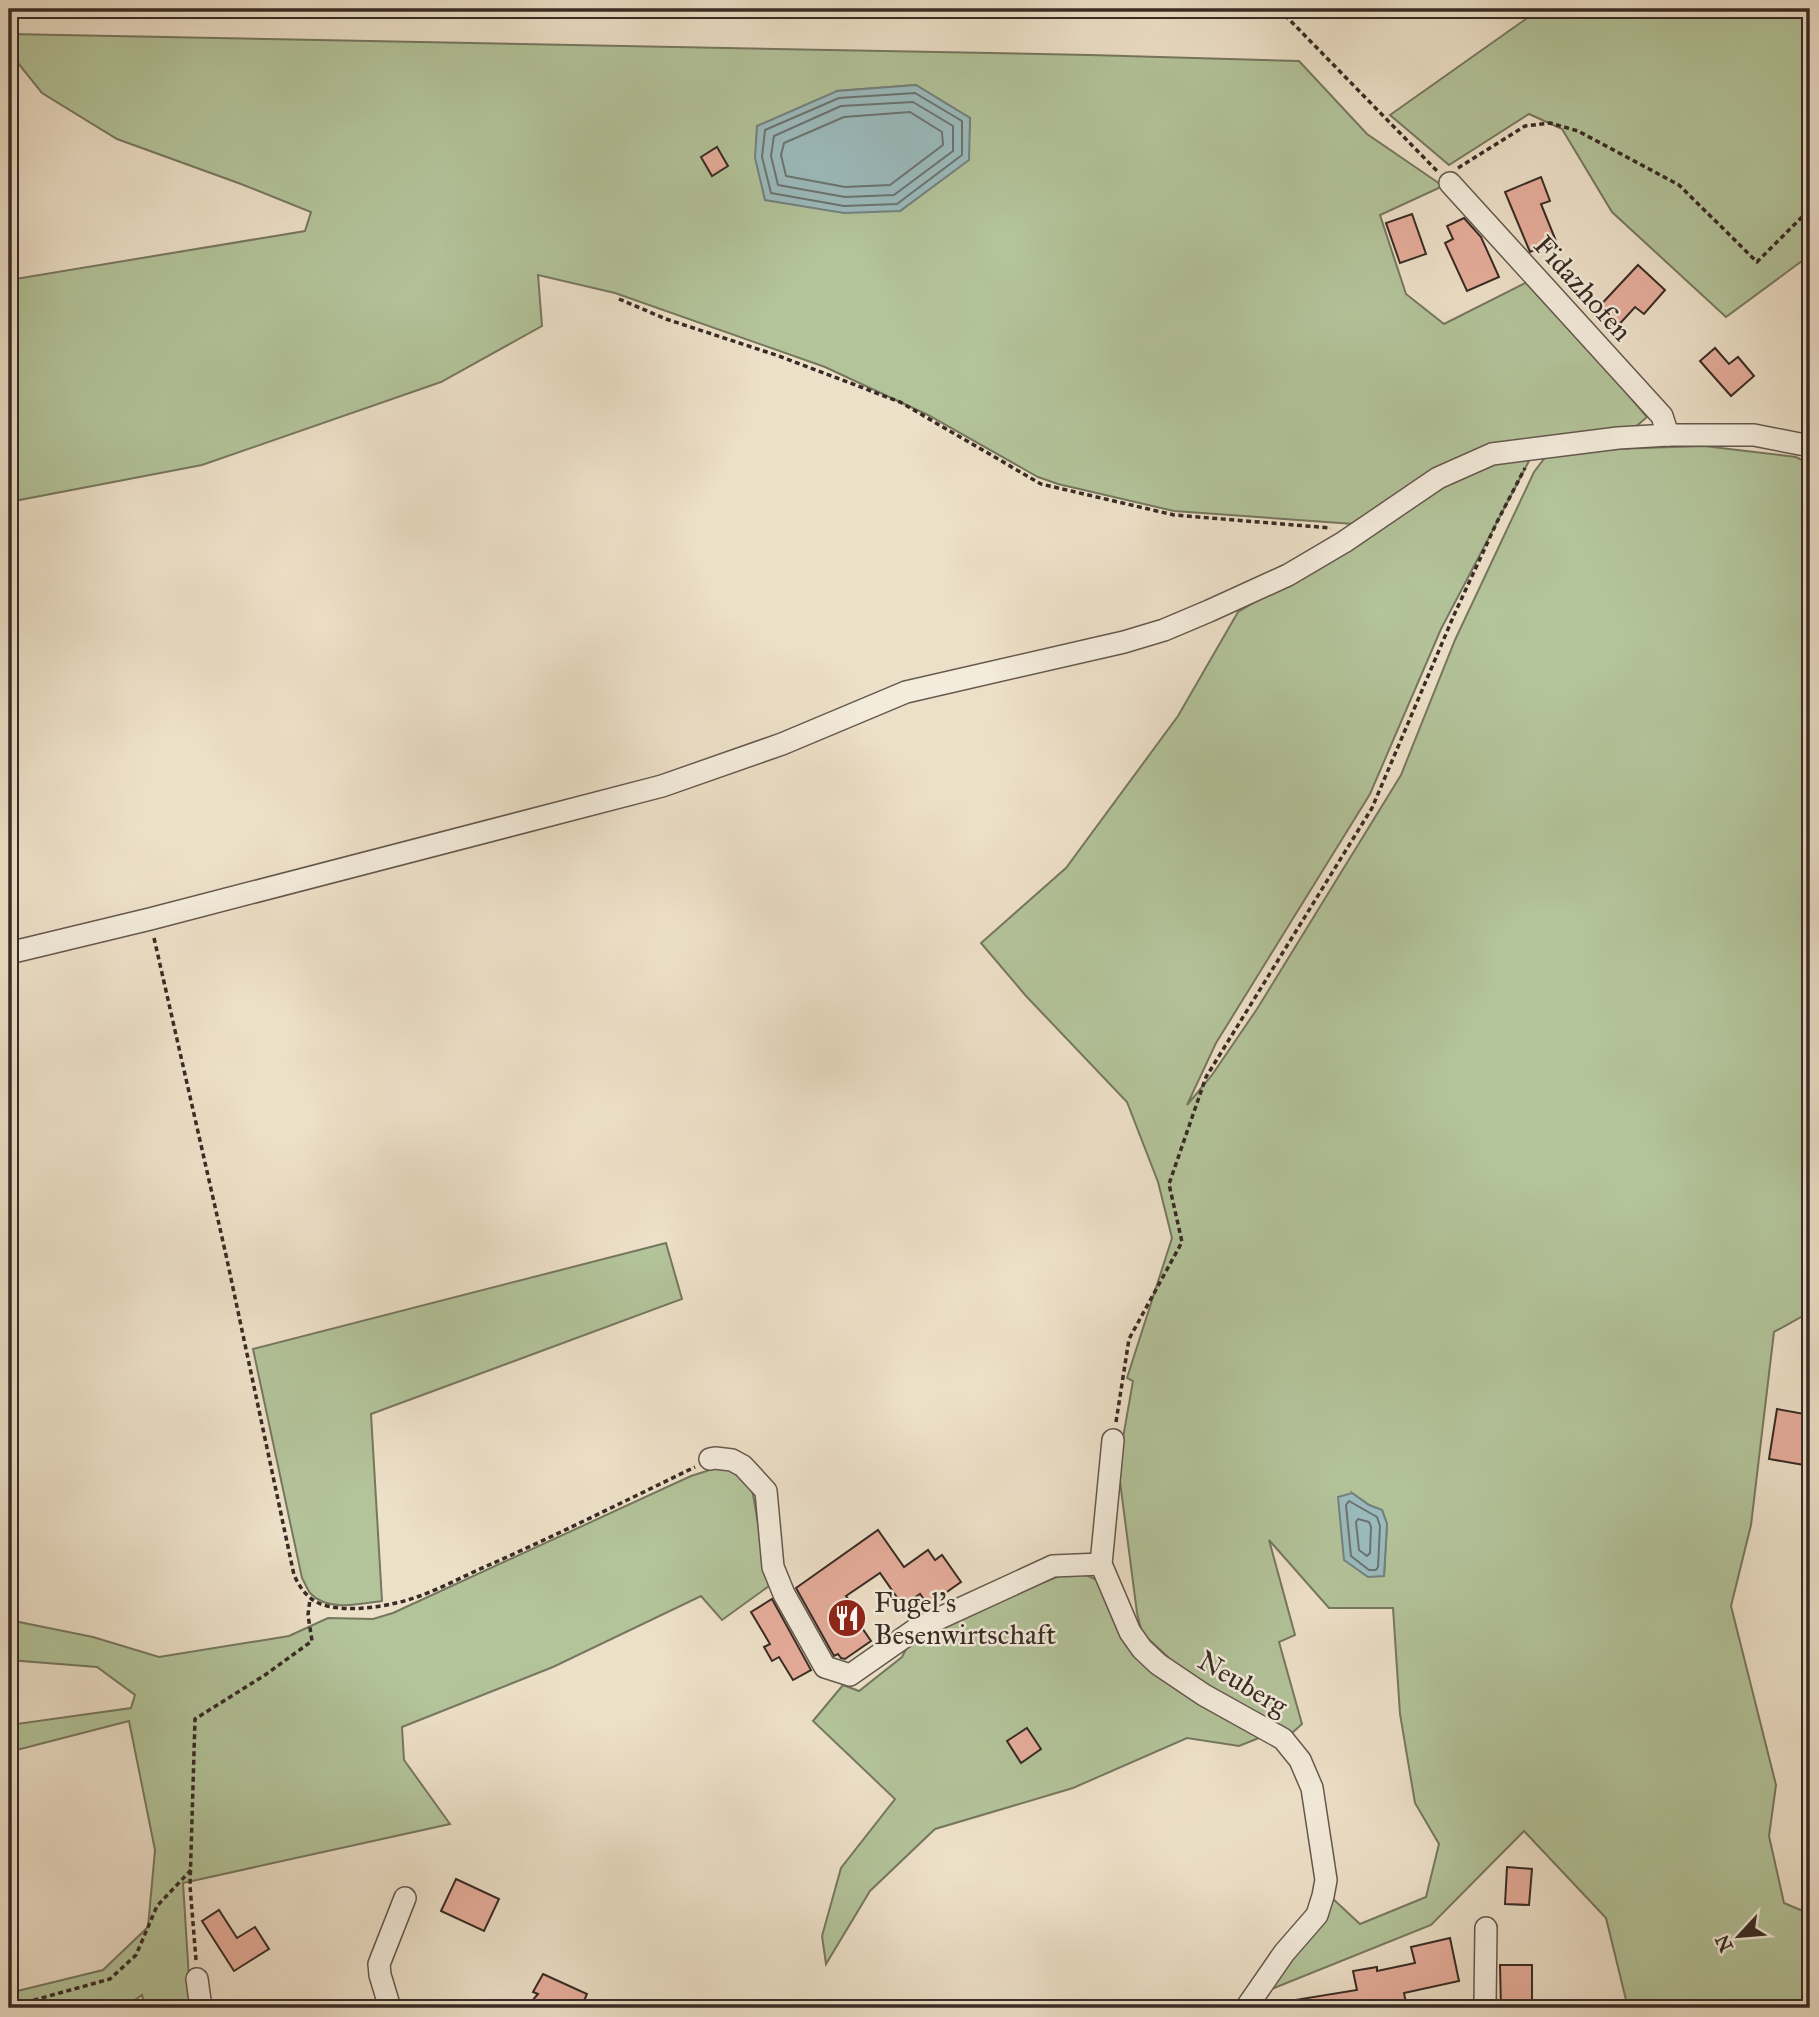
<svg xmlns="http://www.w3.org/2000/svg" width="1819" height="2017" font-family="'IM FELL Great Primer',serif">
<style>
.green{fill:#b3c39a;stroke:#767760;stroke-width:2;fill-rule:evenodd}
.water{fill:#9bbbbd;stroke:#738180;stroke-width:2}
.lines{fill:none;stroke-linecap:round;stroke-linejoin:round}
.shore{stroke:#6a7371;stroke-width:2}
.building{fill:#e6ad9b;stroke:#382b25;stroke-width:2}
.minor-casing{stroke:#65584e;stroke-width:24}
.path{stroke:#382b25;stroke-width:3.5;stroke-dasharray:5 3.5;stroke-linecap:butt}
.minor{stroke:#f3ebdb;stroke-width:21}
.labels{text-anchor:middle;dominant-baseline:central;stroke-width:5;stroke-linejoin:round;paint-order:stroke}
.street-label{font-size:28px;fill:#382b25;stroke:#f3ebdb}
.poi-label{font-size:28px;fill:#382b25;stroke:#f3ebdb;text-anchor:start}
</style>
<rect width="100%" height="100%" fill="#ede0c8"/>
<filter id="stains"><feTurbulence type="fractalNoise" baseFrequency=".00286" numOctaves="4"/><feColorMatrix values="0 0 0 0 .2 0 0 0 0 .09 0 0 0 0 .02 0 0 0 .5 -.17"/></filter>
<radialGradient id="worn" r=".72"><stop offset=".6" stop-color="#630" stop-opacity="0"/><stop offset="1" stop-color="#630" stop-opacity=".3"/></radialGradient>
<!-- green -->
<g class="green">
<polygon points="1540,9 1810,9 1810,255 1726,317 1612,212 1562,129 1529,114 1449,165 1390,115"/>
<path d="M 9,34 L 1090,55 L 1299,61 L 1367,134 L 1443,186 L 1380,215 L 1406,294 L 1444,324 L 1531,280 L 1647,417 L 1633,429 L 1510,458 L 1529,461 L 1441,629 L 1370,794 L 1216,1043 L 1187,1105 L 1212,1075 L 1257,1009 L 1401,775 L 1455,640 L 1534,472 L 1550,451 L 1704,446 L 1796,457 L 1810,464 L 1810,1312 L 1774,1332 L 1751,1525 L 1731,1606 L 1776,1785 L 1769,1836 L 1784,1903 L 1810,1914 L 1810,2008 L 1628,2008 L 1606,1918 L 1524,1831 L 1431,1925 L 1269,1990 L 1332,1898 L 1360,1924 L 1426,1897 L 1439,1844 L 1415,1803 L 1400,1714 L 1393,1608 L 1329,1608 L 1269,1540 L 1295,1635 L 1279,1642 L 1302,1724 L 1291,1734 L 1196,1683 L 1142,1633 L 1137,1613 L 1118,1466 L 1133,1381 L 1127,1378 L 1172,1238 L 1158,1182 L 1127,1102 L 1026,996 L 981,943 L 1066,868 L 1178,716 L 1238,612 L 1368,534 L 1354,524 L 1174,511 L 1058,484 L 1038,477 L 928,415 L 825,367 L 615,293 L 538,275 L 542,326 L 441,382 L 202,465 L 9,502 L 9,280 L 305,231 L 311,212 L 241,184 L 117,139 L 42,93 L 9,52 ZM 916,85 L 970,118 L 968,160 L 900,211 L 837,91 ZM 1352,1493 L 1369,1505 L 1382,1510 L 1387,1524 L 1384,1576 Z"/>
<path d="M 666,1243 L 682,1299 L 371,1414 L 382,1601 C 361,1604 327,1612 310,1593 C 307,1589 305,1583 302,1578 L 253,1349 Z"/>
<polygon points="719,1467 740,1472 751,1483 769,1586 722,1620 701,1596 553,1667 402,1727 404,1760 450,1824 183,1883 189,1979 193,2008 145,2008 142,1995 124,2008 9,2008 9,1993 103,1970 148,1927 155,1850 129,1721 9,1752 9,1725 131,1708 135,1695 97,1667 9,1660 9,1620 93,1637 159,1657 289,1636 328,1618 373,1619 393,1613 691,1476"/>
<polygon points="1076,1570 1103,1583 1123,1639 1264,1736 1239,1746 1187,1738 1073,1788 935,1829 870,1891 826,1964 822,1936 841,1868 895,1799 813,1721 843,1685 859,1691 902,1657 916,1629"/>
</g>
<!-- water -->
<g class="water">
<polygon points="916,85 970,118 969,160 900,211 844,213 765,200 755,158 757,126 837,91"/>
<polygon points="1352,1493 1369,1505 1382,1510 1387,1524 1384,1576 1368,1577 1344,1560 1338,1497"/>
</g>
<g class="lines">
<!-- shore -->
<g class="shore">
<polygon points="915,93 962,121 962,155 897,204 844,206 771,193 762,157 765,130 839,98"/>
<polygon points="913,102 953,126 953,151 894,195 845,197 778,185 771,156 774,136 841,106"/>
<polygon points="910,112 942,132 943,145 890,185 845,187 786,176 781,155 784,143 844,117"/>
<polygon points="1349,1501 1377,1517 1380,1526 1378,1567 1376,1570 1369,1570 1351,1556 1346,1505"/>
<polygon points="1358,1519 1369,1522 1371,1527 1370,1553 1367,1556 1359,1550 1356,1522"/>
</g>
</g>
<!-- building -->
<g class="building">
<polygon points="717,147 728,166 712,176 701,157"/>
<polygon points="1541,177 1550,201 1541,204 1556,241 1530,252 1505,192"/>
<polygon points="1412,214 1426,254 1400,263 1386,223"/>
<polygon points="1464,218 1481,237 1499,277 1467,291 1445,243 1453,239 1447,226"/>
<polygon points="1638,265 1665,290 1644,314 1635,307 1615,329 1595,311"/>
<polygon points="1715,348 1729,364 1738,357 1754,376 1731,396 1700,361"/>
<polygon points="1777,1409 1810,1415 1810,1466 1769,1459"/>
<polygon points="878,1530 904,1567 928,1550 935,1560 942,1555 961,1582 928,1605 920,1594 903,1606 880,1573 846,1596 861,1616 856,1619 871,1641 845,1659 841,1658 838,1654 834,1656 796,1588"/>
<polygon points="772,1599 811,1670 793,1680 779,1657 772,1661 764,1647 770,1644 751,1612"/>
<polygon points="1027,1728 1041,1749 1021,1763 1007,1741"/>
<polygon points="1507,1867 1532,1869 1529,1905 1505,1904"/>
<polygon points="456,1879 499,1899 484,1931 441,1911"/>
<polygon points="219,1910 237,1938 255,1927 269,1949 234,1971 202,1921"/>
<polygon points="1450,1938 1459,1981 1404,1993 1407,2008 1296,2008 1295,2000 1357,1990 1353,1971 1377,1967 1377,1971 1415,1963 1411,1947"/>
<polygon points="1500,1965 1532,1965 1532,2007 1501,2007"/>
<polygon points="543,1974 587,1994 581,2008 526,2008 538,1994 533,1992"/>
</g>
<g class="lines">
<!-- minor casing -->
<g class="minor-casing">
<g id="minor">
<polyline points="1450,183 1662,416 1668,435"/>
<polyline points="9,953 150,919 662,786 782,744 906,692 1124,642 1164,630 1209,611 1288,575 1344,542 1438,478 1492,454 1618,438 1668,435 1754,435 1810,446"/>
<polyline points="1113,1440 1101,1564 1130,1632 1142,1649 1158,1664 1204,1695 1283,1739 1300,1760 1312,1788 1326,1880 1323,1896 1317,1915 1284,1953 1246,2008"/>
<polyline points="710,1459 715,1458 732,1460 743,1466 766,1491 773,1567 784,1594 825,1667 850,1675 916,1629 1053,1566 1101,1564"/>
<polyline points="197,1979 201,2008"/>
<polyline points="390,2008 380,1975 379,1964 405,1898"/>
<polyline points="1482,2008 1485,2002 1486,1928"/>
</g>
</g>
<!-- path -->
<g class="path">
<polyline points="1279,9 1438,172"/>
<polyline points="1458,168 1525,126 1550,123 1578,131 1679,185 1757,262 1810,209"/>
<polyline points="619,299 666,319 779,356 900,402 1041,484 1174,515 1331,528"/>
<path d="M 154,938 L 226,1255 L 294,1575 C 301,1590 310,1602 327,1606 C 348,1611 374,1608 396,1603 C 428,1596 459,1578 489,1565 C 559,1534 627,1500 695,1467"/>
<polyline points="1116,1422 1129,1339 1182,1242 1169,1184 1206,1077 1372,808 1454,615 1497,522 1525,468"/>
<polyline points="196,1960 190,1886 195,1719 265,1675 312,1641 308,1615 310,1599"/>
<polyline points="9,2007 110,1979 136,1955 157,1906 191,1870"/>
</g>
<!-- minor -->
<use href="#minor" class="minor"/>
</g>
<!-- icons -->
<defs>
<g id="restaurant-disc" transform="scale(2.0125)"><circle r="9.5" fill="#8f2418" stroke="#f3ebdb"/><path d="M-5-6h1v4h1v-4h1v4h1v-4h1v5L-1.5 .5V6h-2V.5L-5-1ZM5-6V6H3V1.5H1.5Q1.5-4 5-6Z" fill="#fff"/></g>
</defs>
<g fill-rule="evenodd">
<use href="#restaurant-disc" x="847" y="1618"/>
</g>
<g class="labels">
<!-- street labels -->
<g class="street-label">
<text transform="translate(1583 288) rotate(48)">Fidazhofen</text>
<text transform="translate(1243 1683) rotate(31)">Neuberg</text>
</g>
<!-- poi labels -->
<g class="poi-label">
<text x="874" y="1602">Fugel's<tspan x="874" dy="32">Besenwirtschaft</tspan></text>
</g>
</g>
<!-- margin -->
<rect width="1819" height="2017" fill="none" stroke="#ede0c8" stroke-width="35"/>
<rect x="10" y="10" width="1798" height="1996" fill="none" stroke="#382b25" stroke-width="3.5"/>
<rect x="18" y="18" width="1784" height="1982" fill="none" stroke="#382b25" stroke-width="2"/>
<!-- north arrow -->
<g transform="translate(1739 1936) rotate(244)" stroke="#f3ebdb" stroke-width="5" paint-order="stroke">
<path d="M0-5L12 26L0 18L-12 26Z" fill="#382b25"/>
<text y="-10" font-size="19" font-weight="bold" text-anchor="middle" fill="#382b25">N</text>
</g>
<rect width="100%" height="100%" filter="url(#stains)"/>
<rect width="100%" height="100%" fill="url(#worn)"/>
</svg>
